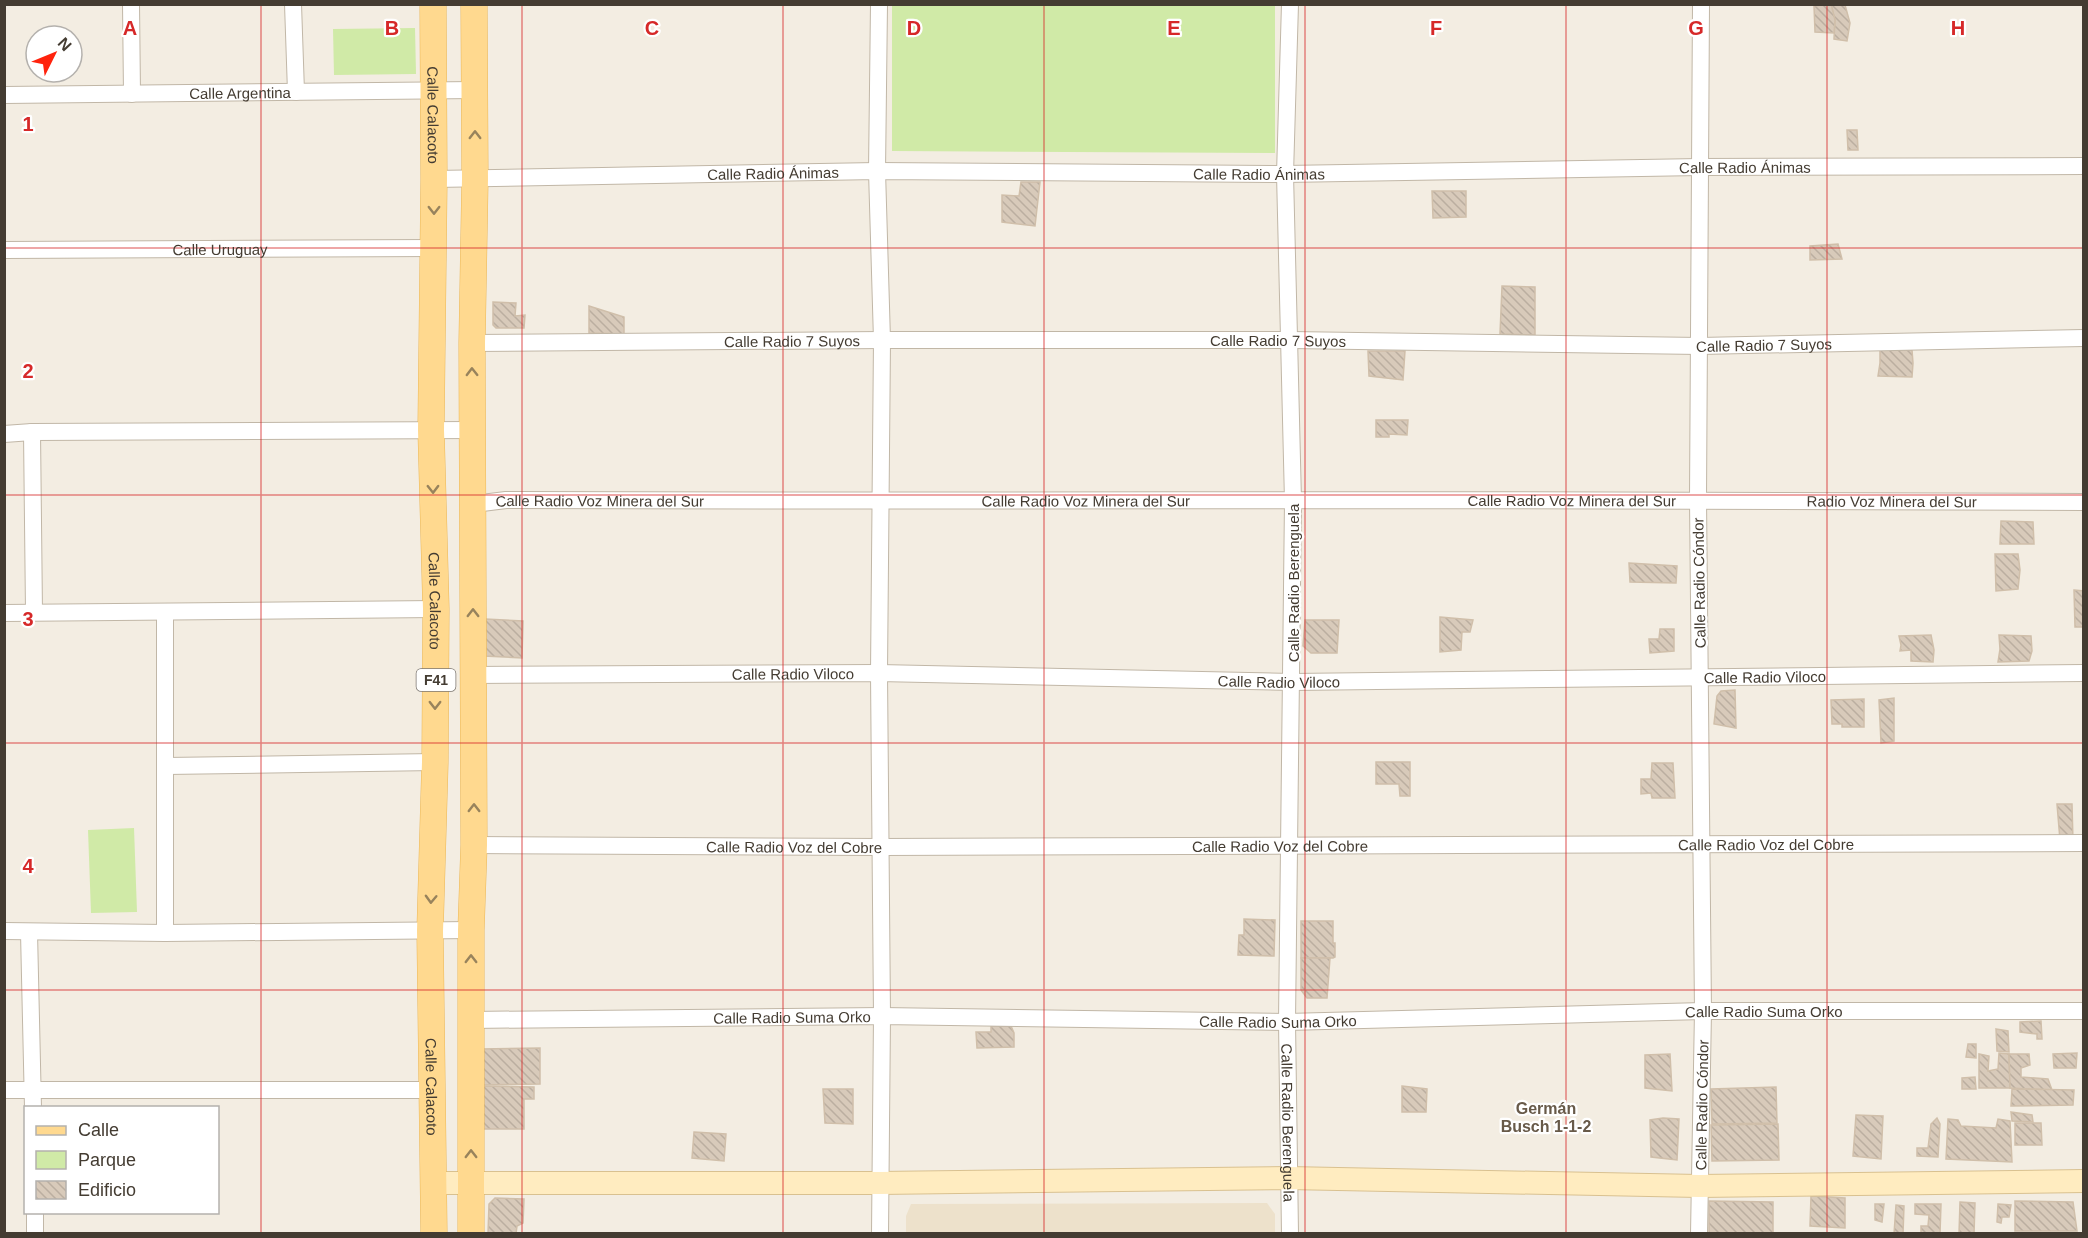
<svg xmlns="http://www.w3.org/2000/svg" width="2088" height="1238" font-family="Arial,sans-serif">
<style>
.education{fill:#ede1cb}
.green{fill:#d0eaa7}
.building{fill:url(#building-back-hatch);stroke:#d0bfaa;stroke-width:1.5}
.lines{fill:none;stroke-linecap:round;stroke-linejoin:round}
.street-casing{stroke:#c1b7a7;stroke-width:18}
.secondary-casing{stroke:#d9c190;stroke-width:24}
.primary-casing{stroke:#ebb757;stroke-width:27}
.street{stroke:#fff;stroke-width:16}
.secondary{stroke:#ffecc0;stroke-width:22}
.primary{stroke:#ffd98f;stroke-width:26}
.oneway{stroke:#98835c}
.grid{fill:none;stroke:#d62828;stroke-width:1.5;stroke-opacity:0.55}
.labels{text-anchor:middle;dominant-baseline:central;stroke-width:4.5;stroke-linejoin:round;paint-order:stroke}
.shield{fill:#fff;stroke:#7c7670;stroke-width:1.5}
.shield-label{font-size:14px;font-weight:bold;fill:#443c32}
.street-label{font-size:15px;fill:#443c32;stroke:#fff}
.neighbourhood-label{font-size:16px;font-weight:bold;fill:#685a49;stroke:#fff}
.grid-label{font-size:20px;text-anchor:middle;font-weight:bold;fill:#d62828;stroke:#fff;stroke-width:4.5;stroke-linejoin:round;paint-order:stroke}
</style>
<defs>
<pattern id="building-back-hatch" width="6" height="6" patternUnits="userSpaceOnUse" patternTransform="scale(1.5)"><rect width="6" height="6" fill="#d8caba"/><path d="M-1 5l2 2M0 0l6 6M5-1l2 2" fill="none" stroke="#bbaea0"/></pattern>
</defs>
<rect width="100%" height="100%" fill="#f3ede2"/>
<!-- education -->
<polygon class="education" points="1267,1203 1275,1214 1275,1233 906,1233 906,1216 911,1204"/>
<!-- green -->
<g class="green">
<polygon points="892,5 1275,5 1275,153 892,151"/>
<polygon points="415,28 416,74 334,75 333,29"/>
<polygon points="134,828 137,912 91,913 88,830"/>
</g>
<!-- building -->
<g class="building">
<polygon points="1831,4 1845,5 1850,23 1847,41 1834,39 1835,20"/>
<polygon points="1831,4 1835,20 1834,33 1815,32 1814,6"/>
<polygon points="1847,130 1857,130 1858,150 1848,150"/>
<polygon points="1021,182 1040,182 1035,226 1002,222 1002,195 1019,196"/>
<polygon points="1432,191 1466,191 1466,217 1433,218"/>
<polygon points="1838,244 1842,259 1810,260 1810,246"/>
<polygon points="1502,286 1535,287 1535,335 1500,334"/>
<polygon points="493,302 516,303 515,316 525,315 524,328 496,328 493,325"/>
<polygon points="589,306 624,317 624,334 589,333"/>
<polygon points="1880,349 1912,350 1913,363 1912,377 1878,376 1880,363"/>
<polygon points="1368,351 1405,351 1403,380 1369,376"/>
<polygon points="1376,420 1408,420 1407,435 1389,434 1389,437 1376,437"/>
<polygon points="2001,521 2033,522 2034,544 2000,544"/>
<polygon points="1995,554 2018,554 2020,570 2018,589 1996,591"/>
<polygon points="1629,563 1677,566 1676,583 1630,582"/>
<polygon points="2074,590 2084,591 2084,627 2075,627"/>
<polygon points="1440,617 1473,620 1470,632 1462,632 1461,650 1440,652"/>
<polygon points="485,619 523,621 522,658 484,656"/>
<polygon points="1305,620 1339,620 1337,653 1311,653 1303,646"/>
<polygon points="1660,629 1674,629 1674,651 1650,653 1649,639 1659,639"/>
<polygon points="1931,635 1934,650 1933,662 1911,661 1911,650 1900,651 1901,645 1899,636"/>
<polygon points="1999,635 2031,636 2032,651 2029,661 1998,662 2000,649"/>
<polygon points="1735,690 1736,728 1714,724 1717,696 1721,691"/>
<polygon points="1894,698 1894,741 1881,743 1879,700"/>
<polygon points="1864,699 1864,727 1842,727 1842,724 1832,724 1831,700"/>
<polygon points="1376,762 1410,762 1410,796 1400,796 1399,784 1376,784"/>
<polygon points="1652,763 1673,763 1675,798 1652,798 1651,793 1641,794 1641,779 1651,779"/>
<polygon points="2057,804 2072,804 2073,841 2060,840"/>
<polygon points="1244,919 1275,920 1274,956 1238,955 1239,935 1244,935"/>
<polygon points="1301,921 1333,921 1333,943 1335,943 1335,957 1333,958 1301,958"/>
<polygon points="1301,958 1330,958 1327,998 1307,998 1301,990"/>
<polygon points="2041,1021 2042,1039 2037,1039 2037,1034 2020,1032 2020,1022"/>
<polygon points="991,1026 1011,1026 1014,1033 1014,1047 977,1048 976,1032 991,1032"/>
<polygon points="1996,1029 2008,1031 2009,1052 1997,1051"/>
<polygon points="1968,1044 1976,1044 1976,1058 1966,1057"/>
<polygon points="540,1048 540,1084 481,1085 481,1049"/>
<polygon points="1999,1053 2009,1054 2010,1088 1979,1088 1979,1054 1989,1056 1988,1071 1998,1069"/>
<polygon points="2077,1053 2076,1068 2054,1068 2053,1054"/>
<polygon points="1670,1054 1672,1091 1645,1088 1645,1055"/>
<polygon points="2009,1054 2029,1054 2030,1065 2021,1068 2021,1077 2048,1079 2052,1090 2010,1088"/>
<polygon points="1975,1077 1976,1089 1962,1089 1962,1078"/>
<polygon points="481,1086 534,1087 534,1099 524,1099 524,1129 481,1129"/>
<polygon points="1402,1086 1427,1089 1426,1112 1402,1112"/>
<polygon points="1776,1087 1777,1123 1712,1124 1711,1089"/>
<polygon points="823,1089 853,1089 853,1124 825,1123"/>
<polygon points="2012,1089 2074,1090 2073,1105 2011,1106"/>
<polygon points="2011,1112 2032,1115 2033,1122 2012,1121"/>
<polygon points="1856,1115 1883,1116 1881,1159 1853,1156"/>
<polygon points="1663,1118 1679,1119 1677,1160 1651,1157 1650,1120"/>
<polygon points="1937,1118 1940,1124 1938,1157 1917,1156 1917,1148 1928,1148 1931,1124"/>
<polygon points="1948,1119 1958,1120 1961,1126 1996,1128 1998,1119 2010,1121 2012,1162 1946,1159"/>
<polygon points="2015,1123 2041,1123 2042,1145 2015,1145"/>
<polygon points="1778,1124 1779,1160 1712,1161 1711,1125"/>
<polygon points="694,1132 726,1134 724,1161 692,1158"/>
<polygon points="1811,1196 1845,1198 1845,1228 1810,1226"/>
<polygon points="495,1198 524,1199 523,1223 517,1226 516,1234 488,1234 489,1204"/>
<polygon points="1709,1201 1773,1202 1773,1234 1709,1234"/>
<polygon points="2015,1201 2073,1202 2077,1231 2015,1231"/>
<polygon points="1960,1202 1975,1203 1974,1234 1959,1234"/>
<polygon points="1875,1204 1884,1204 1882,1222 1875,1220"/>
<polygon points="1915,1204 1941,1204 1940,1234 1921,1234 1921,1226 1928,1226 1929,1215 1915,1214"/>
<polygon points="1998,1204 2011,1205 2009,1217 2002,1217 2001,1223 1997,1222"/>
<polygon points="1896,1205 1904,1206 1903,1234 1894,1234"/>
</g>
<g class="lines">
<!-- street casing -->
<g class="street-casing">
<g id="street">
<polyline points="131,4 132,94"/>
<polyline points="293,4 296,92"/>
<polyline points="879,4 877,171 882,340 879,673 882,1016 880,1234"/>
<path id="s1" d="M 1290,4 L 1285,174 L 1293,501 L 1287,1022 L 1290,1234"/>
<path id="s2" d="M 4,95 L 475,90"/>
<path id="s3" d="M 434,179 L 877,171 L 1285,174 L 1700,167 L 2084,166"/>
<path id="s4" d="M 4,250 L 434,248"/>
<path id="s5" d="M 472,343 L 882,340 L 1291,340 L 1700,346 L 2084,338"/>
<polyline points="32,432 34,612"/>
<polyline points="4,434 32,432 473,430"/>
<path id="s6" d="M 474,504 L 506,500 C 1032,502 1558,498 2084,502"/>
<polyline points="4,613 436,609"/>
<polyline points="165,613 165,933"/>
<path id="s7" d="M 473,675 L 879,673 L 1292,682 L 2084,673"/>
<polyline points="166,766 435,762"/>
<path id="s8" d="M 474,845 L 881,847 L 2084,843"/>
<polyline points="4,931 165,933 471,930"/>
<polyline points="29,932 33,1108"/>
<path id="s9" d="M 471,1020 L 882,1016 L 1287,1022 L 1703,1011 L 2084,1011"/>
<polyline points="4,1090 433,1090"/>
<polyline points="35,1212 35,1234"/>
<path id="s10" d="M 1699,1234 L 1703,1011 L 1698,499 L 1701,4"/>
</g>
</g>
<!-- secondary casing -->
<g class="secondary-casing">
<polyline id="secondary" points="434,1183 879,1183 1288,1178 1699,1186 2084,1181"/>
</g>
<!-- primary casing -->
<g class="primary-casing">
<g id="primary">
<path id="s11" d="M 433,4 L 434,179 L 431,430 L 436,609 L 435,762 L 430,931 L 434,1234"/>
<polyline points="471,1234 471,930 474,845 472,343 475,179 474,4"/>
</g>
</g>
<!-- street -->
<use href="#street" class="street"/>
<!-- secondary -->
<use href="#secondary" class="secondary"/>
<!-- primary -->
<use href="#primary" class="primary"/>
</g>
<!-- one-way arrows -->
<defs><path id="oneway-chevron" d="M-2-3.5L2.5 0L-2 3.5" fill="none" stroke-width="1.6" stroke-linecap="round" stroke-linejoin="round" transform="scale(1.5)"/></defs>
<g class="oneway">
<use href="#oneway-chevron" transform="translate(475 135) rotate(-90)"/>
<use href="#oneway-chevron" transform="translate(434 210) rotate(90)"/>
<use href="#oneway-chevron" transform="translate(472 372) rotate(-91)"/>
<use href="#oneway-chevron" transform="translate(433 489) rotate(89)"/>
<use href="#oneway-chevron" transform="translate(473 613) rotate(-90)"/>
<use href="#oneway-chevron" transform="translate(435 705) rotate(90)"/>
<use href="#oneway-chevron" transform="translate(474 808) rotate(-90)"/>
<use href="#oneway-chevron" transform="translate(431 899) rotate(92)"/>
<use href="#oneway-chevron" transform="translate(471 959) rotate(-90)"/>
<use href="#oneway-chevron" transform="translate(471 1154) rotate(-90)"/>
</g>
<!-- grid -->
<path class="grid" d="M 261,4 L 261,1234M 522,4 L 522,1234M 783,4 L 783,1234M 1044,4 L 1044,1234M 1305,4 L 1305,1234M 1566,4 L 1566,1234M 1827,4 L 1827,1234M 4,248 L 2084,248M 4,495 L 2084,495M 4,743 L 2084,743M 4,990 L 2084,990"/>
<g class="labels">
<!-- shield labels -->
<rect class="shield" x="416.5" y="669" width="39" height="22" rx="4.5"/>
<g class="shield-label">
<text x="436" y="680">F41</text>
</g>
<!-- street labels -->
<g class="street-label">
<text stroke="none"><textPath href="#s2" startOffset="236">Calle Argentina</textPath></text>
<text stroke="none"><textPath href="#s11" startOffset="111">Calle Calacoto</textPath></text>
<text stroke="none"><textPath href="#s3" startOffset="1311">Calle Radio Ánimas</textPath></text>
<text stroke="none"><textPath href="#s3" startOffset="339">Calle Radio Ánimas</textPath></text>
<text stroke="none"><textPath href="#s3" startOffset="825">Calle Radio Ánimas</textPath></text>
<text stroke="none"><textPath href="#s4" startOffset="216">Calle Uruguay</textPath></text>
<text stroke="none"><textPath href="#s5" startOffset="320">Calle Radio 7 Suyos</textPath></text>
<text stroke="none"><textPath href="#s5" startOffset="806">Calle Radio 7 Suyos</textPath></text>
<text stroke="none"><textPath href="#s5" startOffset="1292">Calle Radio 7 Suyos</textPath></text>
<text stroke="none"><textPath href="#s6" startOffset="1098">Calle Radio Voz Minera del Sur</textPath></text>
<text stroke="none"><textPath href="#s6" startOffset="1418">Radio Voz Minera del Sur</textPath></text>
<text stroke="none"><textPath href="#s6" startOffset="126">Calle Radio Voz Minera del Sur</textPath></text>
<text stroke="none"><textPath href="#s6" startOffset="612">Calle Radio Voz Minera del Sur</textPath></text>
<text transform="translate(1293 583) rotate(-90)">Calle Radio Berenguela</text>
<text transform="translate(1699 583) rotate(-91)">Calle Radio Cóndor</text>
<text stroke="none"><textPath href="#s11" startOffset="597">Calle Calacoto</textPath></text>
<text stroke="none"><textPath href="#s7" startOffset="320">Calle Radio Viloco</textPath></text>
<text stroke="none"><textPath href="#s7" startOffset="1292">Calle Radio Viloco</textPath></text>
<text stroke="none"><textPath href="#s7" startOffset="806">Calle Radio Viloco</textPath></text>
<text stroke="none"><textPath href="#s8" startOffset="806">Calle Radio Voz del Cobre</textPath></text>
<text stroke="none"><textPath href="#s8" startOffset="1292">Calle Radio Voz del Cobre</textPath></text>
<text stroke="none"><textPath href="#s8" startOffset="320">Calle Radio Voz del Cobre</textPath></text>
<text stroke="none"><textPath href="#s9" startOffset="1293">Calle Radio Suma Orko</textPath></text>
<text stroke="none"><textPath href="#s9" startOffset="321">Calle Radio Suma Orko</textPath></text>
<text stroke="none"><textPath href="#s9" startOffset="807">Calle Radio Suma Orko</textPath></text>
<text stroke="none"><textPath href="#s11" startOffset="1083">Calle Calacoto</textPath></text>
<text stroke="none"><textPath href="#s10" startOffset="129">Calle Radio Cóndor</textPath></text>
<text stroke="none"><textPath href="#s1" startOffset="1119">Calle Radio Berenguela</textPath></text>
</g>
<!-- neighbourhood labels -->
<g class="neighbourhood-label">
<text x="1546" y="1108">Germán<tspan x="1546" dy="18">Busch 1-1-2</tspan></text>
</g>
</g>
<g class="grid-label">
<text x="130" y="35">A</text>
<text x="392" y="35">B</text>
<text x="652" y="35">C</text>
<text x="914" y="35">D</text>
<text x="1174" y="35">E</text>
<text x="1436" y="35">F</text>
<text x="1696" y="35">G</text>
<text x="1958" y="35">H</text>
<text x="28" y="131">1</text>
<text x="28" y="378">2</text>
<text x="28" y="626">3</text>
<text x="28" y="873">4</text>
</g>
<!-- border -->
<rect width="2088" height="1238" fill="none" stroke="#443c32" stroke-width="12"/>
<!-- legend -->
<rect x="24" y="1106" width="195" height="108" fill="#ffffff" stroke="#b4b1ad" stroke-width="1.5"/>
<rect x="36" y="1126" width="30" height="9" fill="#ffd98f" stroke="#b4b1ad" stroke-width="1.5"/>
<text x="78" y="1136" font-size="18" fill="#443c32">Calle</text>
<rect x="36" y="1151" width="30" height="18" fill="#d0eaa7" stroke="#b4b1ad" stroke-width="1.5"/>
<text x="78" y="1166" font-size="18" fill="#443c32">Parque</text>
<rect x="36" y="1181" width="30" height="18" fill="url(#building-back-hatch)" stroke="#b4b1ad" stroke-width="1.5"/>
<text x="78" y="1196" font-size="18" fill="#443c32">Edificio</text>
<!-- north arrow -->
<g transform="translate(54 54) rotate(47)"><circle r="28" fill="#ffffff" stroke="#b4b1ad" stroke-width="1.5"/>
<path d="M0-4.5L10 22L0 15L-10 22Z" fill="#ff230d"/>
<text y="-9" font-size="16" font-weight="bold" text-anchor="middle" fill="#443c32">N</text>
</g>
</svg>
